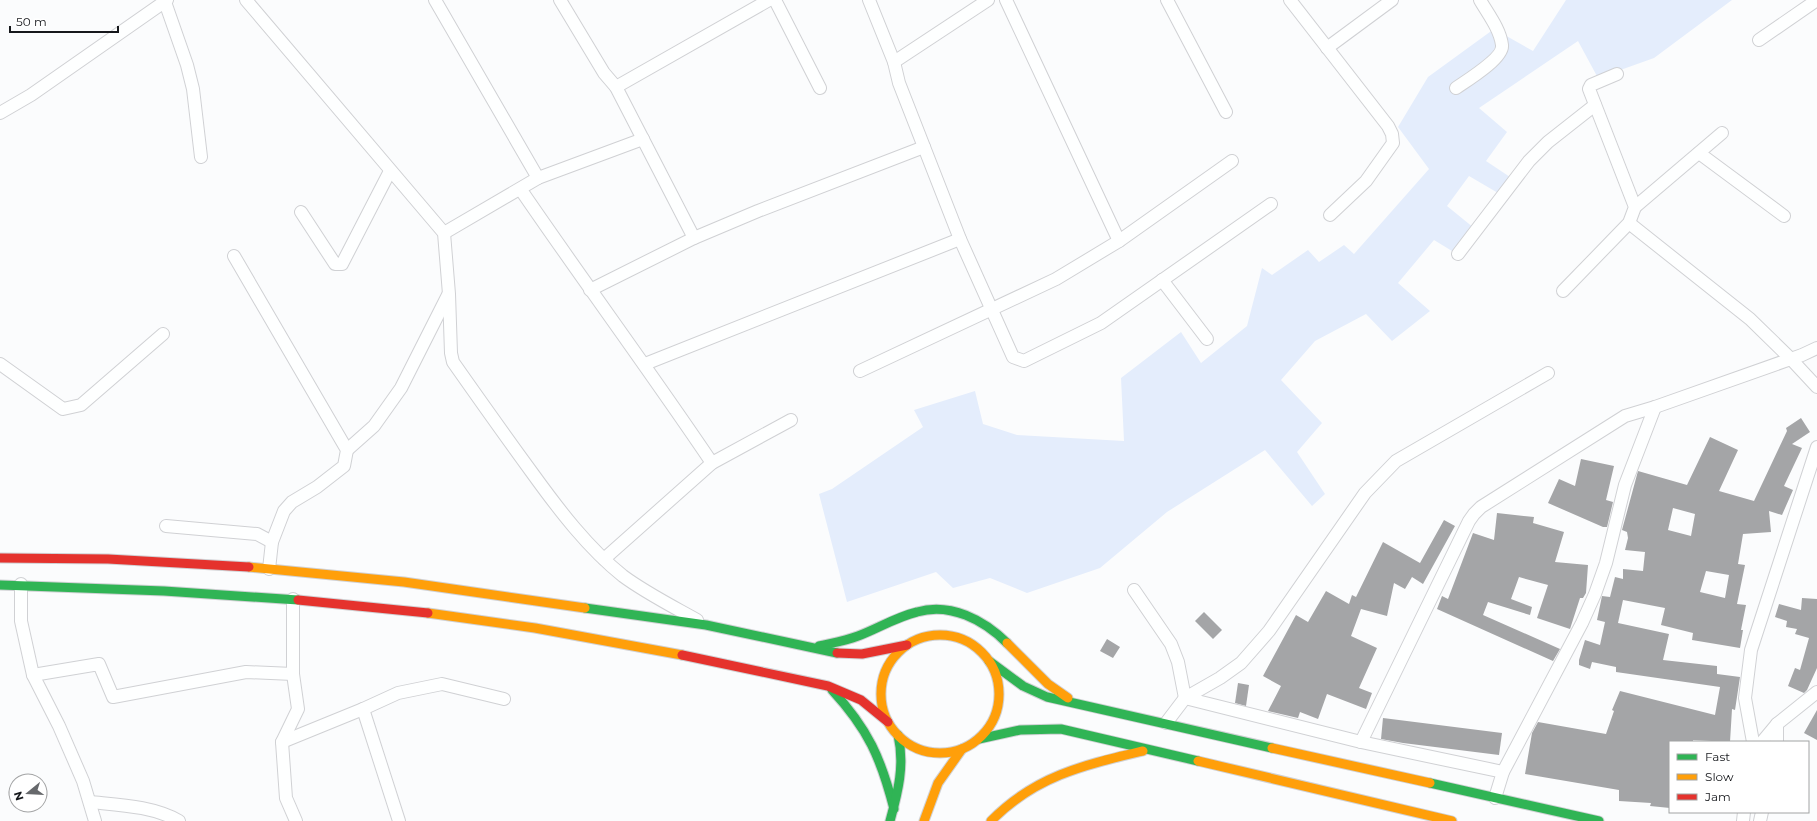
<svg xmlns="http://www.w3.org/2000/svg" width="1817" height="821" font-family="Montserrat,sans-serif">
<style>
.green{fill:#e4edfc}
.building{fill:#a4a5a7;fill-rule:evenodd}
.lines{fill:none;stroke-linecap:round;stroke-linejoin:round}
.street-casing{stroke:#d0d1d4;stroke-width:14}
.fast-casing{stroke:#d0d1d4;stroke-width:11}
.slow-casing{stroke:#d0d1d4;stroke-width:11}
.jam-casing{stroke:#d0d1d4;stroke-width:11}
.street{stroke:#feffff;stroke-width:12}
.fast{stroke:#30b455;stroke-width:9}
.slow{stroke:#ff9f0a;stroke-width:9}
.jam{stroke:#e5322d;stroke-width:9}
</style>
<rect width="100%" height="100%" fill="#fbfcfd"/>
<!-- green -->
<polygon class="green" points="1566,0 1732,0 1654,58 1598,78 1578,41 1479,108 1507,132 1486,161 1510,177 1498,193 1469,176 1447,206 1474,228 1452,251 1434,240 1398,283 1430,311 1392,341 1366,314 1315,341 1281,380 1322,423 1297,452 1325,494 1312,506 1265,450 1167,512 1100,568 1027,593 990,578 953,588 936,572 847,602 819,494 832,489 923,427 914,410 975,391 983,424 1017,435 1124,441 1121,378 1181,332 1201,363 1247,326 1262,268 1272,275 1308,250 1319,262 1344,245 1354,254 1429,169 1398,127 1428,77 1494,29 1533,51"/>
<!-- building -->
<g class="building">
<path d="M 1801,418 L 1810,432 L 1792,444 L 1802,448 L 1784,486 L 1793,490 L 1782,515 L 1769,511 L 1771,532 L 1743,534 L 1738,564 L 1745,565 L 1737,604 L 1746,605 L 1741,630 L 1743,630 L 1740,648 L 1692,640 L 1693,633 L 1661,625 L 1665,608 L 1623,600 L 1618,623 L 1669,634 L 1663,660 L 1717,666 L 1717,674 L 1740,677 L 1735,710 L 1732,709 L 1730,742 L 1693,740 L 1693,742 L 1670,742 L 1670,808 L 1650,806 L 1651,803 L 1619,801 L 1619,790 L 1525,774 L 1532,733 L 1538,722 L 1606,734 L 1614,711 L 1612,710 L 1620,691 L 1715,715 L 1720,687 L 1616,672 L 1616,667 L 1592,662 L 1590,669 L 1579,665 L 1579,660 L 1585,640 L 1600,645 L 1605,622 L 1597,620 L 1602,596 L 1610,597 L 1615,577 L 1623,579 L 1623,569 L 1643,571 L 1645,552 L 1625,550 L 1628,538 L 1627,532 L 1622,530 L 1638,471 L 1687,485 L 1710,437 L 1738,450 L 1719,491 L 1754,501 L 1787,431 L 1786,428 ZM 1673,508 L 1695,514 L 1691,536 L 1668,530 ZM 1706,571 L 1729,575 L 1725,598 L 1700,592 Z"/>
<polygon points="1581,459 1614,466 1606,500 1613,502 1607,527 1603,527 1548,503 1559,479 1575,486"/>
<polygon points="1497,513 1534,517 1533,523 1564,532 1555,562 1588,565 1586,593 1583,598 1580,598 1570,629 1537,618 1548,585 1519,577 1511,599 1532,607 1530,615 1488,602 1483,615 1560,649 1553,661 1437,609 1442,596 1448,599 1473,533 1494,540"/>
<polygon points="1444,520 1455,526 1423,584 1412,577 1405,589 1394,583 1387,616 1361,609 1351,636 1377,648 1359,688 1372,693 1366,709 1327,694 1318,719 1300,712 1298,718 1268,711 1281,686 1263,676 1296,615 1308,622 1326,591 1349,604 1352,595 1356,597 1383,542 1420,563"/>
<polygon points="1802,598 1817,599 1817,668 1807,690 1804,693 1788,686 1795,668 1800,670 1809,638 1795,634 1797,629 1786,627 1787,621 1775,617 1779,604 1801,610"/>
<polygon points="1204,612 1222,630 1213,639 1195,621"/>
<polygon points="1107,639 1120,647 1113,658 1100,651"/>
<polygon points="1238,683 1249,685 1246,706 1235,703"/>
<polygon points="1817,710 1817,740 1804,733"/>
<polygon points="1383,718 1502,733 1499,755 1403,743 1381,739"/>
</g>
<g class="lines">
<!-- street casing -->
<g class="street-casing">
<g id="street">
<path d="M 246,0 L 444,233 L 449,294 L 451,353 L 453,362 C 479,399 506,437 533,474 C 559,510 588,548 623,576 C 646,593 672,606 697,620"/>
<polyline points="435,0 538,178"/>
<polyline points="560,0 604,73 616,87 694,238"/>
<polyline points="775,0 820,88"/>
<polyline points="869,0 894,62 899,83 960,239 1013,357 1024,361 1101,323 1271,204"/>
<polyline points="1006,0 1119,241"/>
<polyline points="1167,0 1226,112"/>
<polyline points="1290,0 1388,126 1392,134 1393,143 1366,181 1330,215"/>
<polyline points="165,2 187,65 193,89 201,157"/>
<polyline points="1759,40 1817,0"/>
<polyline points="1327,48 1392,0"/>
<polyline points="894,62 988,0"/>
<polyline points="616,87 769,0"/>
<path d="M 1456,88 C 1466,81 1504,58 1502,45 C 1500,29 1488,14 1480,0"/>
<polyline points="0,113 31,95 167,0"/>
<polyline points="1699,153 1784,216"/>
<path d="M 521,190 C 584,282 650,371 712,463"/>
<polyline points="1635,207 1722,133"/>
<polyline points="301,212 335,264 342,264 390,171"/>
<polyline points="1629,223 1750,319 1790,358 1817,387"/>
<polyline points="444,233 538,178 643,139"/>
<polyline points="1458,254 1529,161 1548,142 1595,105"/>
<polyline points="234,256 347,450 344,466 317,487 292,502 284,511 272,542 269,569"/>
<polyline points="1162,280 1207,339"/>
<polyline points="590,290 694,238 758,211 924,147"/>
<polyline points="1563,291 1629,223 1635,207 1589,89 1591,85 1617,74"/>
<polyline points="0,364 63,409 81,405 163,334"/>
<polyline points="645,364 960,239"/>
<polyline points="860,371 1056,279 1119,241 1232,161"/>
<polyline points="347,450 374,426 401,388 448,295"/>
<polyline points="166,526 257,534 272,542"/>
<polyline points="604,559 712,463 791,420"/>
<polyline points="21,584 21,621 33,675 59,726 83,781 95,821"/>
<polyline points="1134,590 1171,644 1178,662 1185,698 1361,742 1503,772"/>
<polyline points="293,599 293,674 298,709 282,742 286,798 296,821"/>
<polyline points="33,675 99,664 113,697 246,672 293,674"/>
<polyline points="363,709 399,821"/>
<polyline points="1166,723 1185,698 1220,678 1241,663 1269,631 1365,493 1396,461 1548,373"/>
<polyline points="282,742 363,709 398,693 442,684 504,699"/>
<polyline points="1361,742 1469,521 1474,514 1481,507 1625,416 1655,407 1802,355 1817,348"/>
<polyline points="1753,742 1745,698 1751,650 1817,447"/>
<polyline points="1762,742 1777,724 1817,692"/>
<polyline points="1777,742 1777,724"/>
<polyline points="1495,798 1503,772 1582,623 1595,594 1606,563 1625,485 1655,407"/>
<path d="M 90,802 C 119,805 153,806 179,821"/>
<polyline points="1743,821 1744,812"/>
<polyline points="1760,821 1762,812"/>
</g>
</g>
<!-- fast casing -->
<g class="fast-casing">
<g id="fast">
<polyline points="0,585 164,591 298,600"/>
<polyline points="585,608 706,625 837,653"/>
<path d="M 819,646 C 832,643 845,641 858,636 C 877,629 896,617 917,612 C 950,602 984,620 1007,643"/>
<polyline points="989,661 1023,686 1047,697 1272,748"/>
<path d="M 832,690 C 868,729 881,758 894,809"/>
<polyline points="979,739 1020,730 1061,729 1198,761"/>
<polyline points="1430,783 1599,821"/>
<path d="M 890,821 C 898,792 905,765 898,735"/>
</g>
</g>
<!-- slow casing -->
<g class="slow-casing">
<g id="slow">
<polyline points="249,567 404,582 585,608"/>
<polyline points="428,613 535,628 682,655"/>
<circle cx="940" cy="694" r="59"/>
<polyline points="1007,643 1048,684 1068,698"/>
<polyline points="1272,748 1430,783"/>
<polyline points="1198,761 1452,821"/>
<polyline points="924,821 938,783 962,749"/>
<path d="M 991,821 C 1035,776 1084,765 1143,751"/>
</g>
</g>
<!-- jam casing -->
<g class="jam-casing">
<g id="jam">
<polyline points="0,558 108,559 249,567"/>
<polyline points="298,600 428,613"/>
<polyline points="837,653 862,654 907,645"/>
<polyline points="682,655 828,686 861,700 888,722"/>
</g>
</g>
<!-- street -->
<use href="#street" class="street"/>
<!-- fast -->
<use href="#fast" class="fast"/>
<!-- slow -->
<use href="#slow" class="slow"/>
<!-- jam -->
<use href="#jam" class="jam"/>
</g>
<!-- legend -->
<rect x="1669" y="741" width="140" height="72" fill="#ffffff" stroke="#a2a3a4"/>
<rect x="1677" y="754" width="20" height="6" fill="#30b455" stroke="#a2a3a4"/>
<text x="1705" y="761" font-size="12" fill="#16181c">Fast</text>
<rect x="1677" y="774" width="20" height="6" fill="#ff9f0a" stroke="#a2a3a4"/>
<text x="1705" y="781" font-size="12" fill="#16181c">Slow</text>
<rect x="1677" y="794" width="20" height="6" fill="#e5322d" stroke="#a2a3a4"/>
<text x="1705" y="801" font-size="12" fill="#16181c">Jam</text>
<!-- north arrow -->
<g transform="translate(28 793) rotate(252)"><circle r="19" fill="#ffffff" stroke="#a2a3a4"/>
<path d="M0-3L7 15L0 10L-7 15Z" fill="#66686b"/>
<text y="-6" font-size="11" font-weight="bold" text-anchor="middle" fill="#16181c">N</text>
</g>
<!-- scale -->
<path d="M10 26v6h108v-6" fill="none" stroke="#16181c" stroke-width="2"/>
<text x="16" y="26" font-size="12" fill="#16181c" stroke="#ffffff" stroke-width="3" paint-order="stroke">50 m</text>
</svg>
